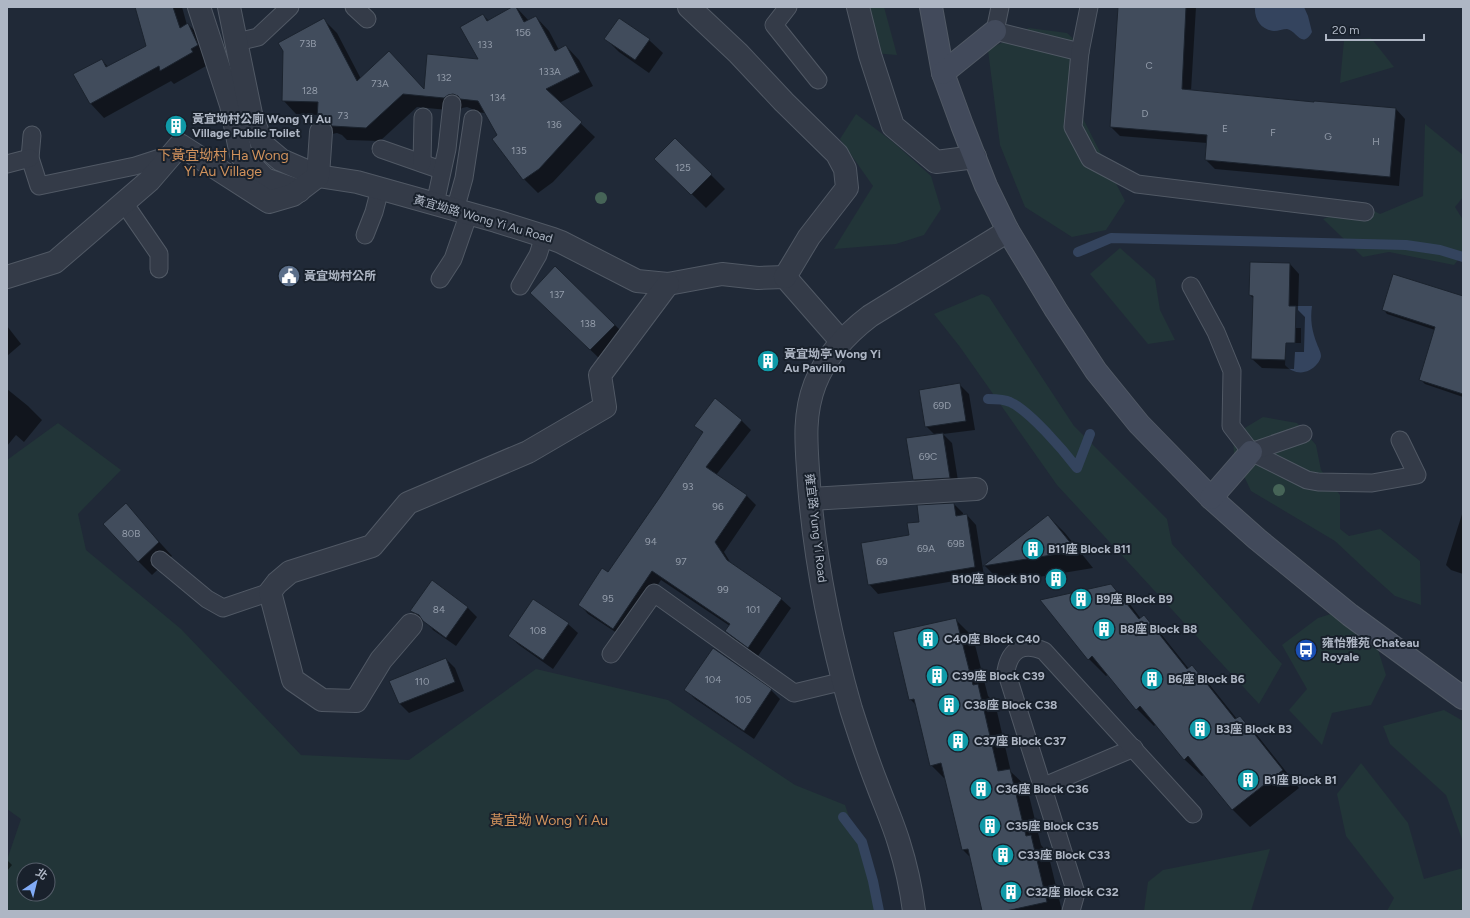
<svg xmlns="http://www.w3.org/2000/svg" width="1470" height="918" font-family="Figtree,'Noto Sans TC',sans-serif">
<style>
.green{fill:#223538;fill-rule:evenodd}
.water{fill:#34445e}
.shadow{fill:#0007}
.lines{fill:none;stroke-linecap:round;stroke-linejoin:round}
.stream{stroke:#34445e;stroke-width:10}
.building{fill:#414c5c;stroke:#1b232e}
.service-casing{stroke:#515965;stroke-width:19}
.minor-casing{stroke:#515965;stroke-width:24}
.secondary-casing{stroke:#515965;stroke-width:24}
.service{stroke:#343b48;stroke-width:17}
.minor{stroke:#343b48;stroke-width:22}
.secondary{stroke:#424a5b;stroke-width:22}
.tree{fill:#466457}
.labels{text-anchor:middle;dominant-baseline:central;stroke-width:4;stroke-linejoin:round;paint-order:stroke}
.number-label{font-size:10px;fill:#939caa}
.poi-label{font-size:12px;font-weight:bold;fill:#aeb6c4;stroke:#19212c;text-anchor:start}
.street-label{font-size:12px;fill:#aeb6c4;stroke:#19212c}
.quarter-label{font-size:14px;fill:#d1925c;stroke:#19212c}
</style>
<rect width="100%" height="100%" fill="#202937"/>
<!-- green -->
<g class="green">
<polygon points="862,7 884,7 897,55 861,52"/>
<polygon points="1029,28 1067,33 1078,43 1070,93 1125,201 1106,230 1072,237 1025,207 1000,145 988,50"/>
<polygon points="1371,38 1394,67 1340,83 1344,40"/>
<polygon points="856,114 893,142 931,176 941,209 924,235 896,244 834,249 873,186 840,139"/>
<polygon points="1425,124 1463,155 1463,197 1455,207 1463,220 1463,253 1454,265 1389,252 1363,257 1323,219 1360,204 1380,214 1423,196"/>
<polygon points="1120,248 1155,279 1160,310 1175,340 1148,344 1090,274"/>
<polygon points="982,294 989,297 1074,426 1167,519 1172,544 1282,664 1259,704 1057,485 960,347 934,314"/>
<polygon points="1263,417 1297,423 1316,445 1321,470 1340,495 1340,529 1349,536 1380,529 1420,561 1421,605 1395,596 1367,571 1335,541 1251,491 1234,455 1233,435"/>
<path d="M 58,423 L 121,470 L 78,514 L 86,550 L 181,629 L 301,755 L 409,760 L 536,669 L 668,700 L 795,785 L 845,805 L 881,911 L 7,911 L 7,860 L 21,819 L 7,809 L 7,460 ZM 24,870 L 48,870 L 48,894 L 24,894 Z"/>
<polygon points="1337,612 1374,637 1386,675 1371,705 1332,713 1322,745 1289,710 1307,689 1282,645 1318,618"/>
<polygon points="1444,710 1463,721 1463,842 1446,795 1390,744 1383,726"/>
<polygon points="1361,763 1408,823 1424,879 1463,868 1463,911 1387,911 1394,898 1346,836 1337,794"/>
<polygon points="1270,849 1251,911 1144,911 1148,882 1163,870"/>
</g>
<!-- water -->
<g class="water">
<path d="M 1255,7 L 1304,7 L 1308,16 L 1312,32 C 1302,50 1296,30 1287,29 C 1283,29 1278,31 1274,31 C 1261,30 1254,19 1255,7 Z"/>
<path d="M 1296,306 L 1312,306 C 1310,320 1312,331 1317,344 C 1318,347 1321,352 1321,356 C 1321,358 1319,362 1317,364 C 1308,375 1294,375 1285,365 L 1286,343 L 1301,343 L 1301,328 L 1295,328 Z"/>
</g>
<!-- shadow -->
<g class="shadow">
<polygon points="136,7 182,7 187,25 188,24 202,38 211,59 204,62 206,66 174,84 171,81 104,118 91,104 75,75 102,60 108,67 147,46"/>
<polygon points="514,7 516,7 529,21 536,17 549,31 559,50 566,46 579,60 593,86 559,103 595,137 553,182 538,193 524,179 493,139 499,135 486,113 475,112 472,109 467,107 462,108 458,111 417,107 380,141 347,140 342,135 337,133 332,134 318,120 318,115 296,114 283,100 323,19 337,33 361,79 389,52 425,90 480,60 483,15 489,21"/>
<polygon points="1119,7 1196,7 1191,91 1315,103 1396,109 1405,119 1399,186 1215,169 1206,160 1207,143 1120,136 1111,127"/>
<polygon points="606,39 649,40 663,53 649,73 619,52"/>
<polygon points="675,139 725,189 706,208 656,159"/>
<polygon points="1290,264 1299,274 1298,310 1305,317 1304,352 1295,352 1294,369 1262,368 1252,359 1254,299 1250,295"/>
<polygon points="1463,298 1463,397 1425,384 1420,379 1435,330 1387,314 1383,309"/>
<polygon points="540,302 615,325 624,334 600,359"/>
<polygon points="7,326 21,344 7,356"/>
<polygon points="960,385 969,394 975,430 943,434 952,443 959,487 923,489 914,480 935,435 926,426"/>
<polygon points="7,389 28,406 42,420 24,442 16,435 7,446"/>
<polygon points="715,400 742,421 751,430 716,475 747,496 756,505 724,552 732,565 781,599 791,608 758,656 735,640 726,631 730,626 661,580 623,637 588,614 579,604 609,573 703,433 696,426"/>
<polygon points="954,504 963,513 963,516 967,515 976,525 984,576 878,594 869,584 921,523"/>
<polygon points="126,505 172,556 152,575 138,561"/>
<polygon points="1463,511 1463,574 1451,570 1446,565"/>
<polygon points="1048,516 1065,533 1093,568 1002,583 985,566"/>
<polygon points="432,582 468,608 477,617 456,646 433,630 427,623 420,620 411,611"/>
<polygon points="1111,585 1129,603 1141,619 1144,616 1161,634 1189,669 1192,667 1209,684 1237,719 1240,717 1257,735 1299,788 1250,827 1232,809 1204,775 1202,776 1184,759 1156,724 1154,726 1137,709 1109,674 1106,676 1089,659"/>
<polygon points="956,620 973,637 988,696 995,703 1011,772 1027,787 1041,845 1048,853 1062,911 983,911 971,858 963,850 946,780 931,765 918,707 910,699"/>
<polygon points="568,624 578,633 553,669 519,645 509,636"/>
<polygon points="446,659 455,668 464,691 409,713 400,704"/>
<polygon points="686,690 771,690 780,699 754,739 695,699"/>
<polygon points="7,860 12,865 7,871"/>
</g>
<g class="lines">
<!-- stream -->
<g class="stream">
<polyline points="1078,252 1111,238 1406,245 1440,250 1463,257"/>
<path d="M 988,399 C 995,399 1004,399 1010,402 C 1029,410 1064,451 1077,468 L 1090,434"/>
<polyline points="843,817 862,842 873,881 879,911"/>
</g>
</g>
<!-- building -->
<g class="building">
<polygon points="135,7 173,7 180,28 188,23 198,45 191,49 193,52 160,71 159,66 90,104 73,74 102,59 106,67 146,46"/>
<polygon points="512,7 516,7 524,22 536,16 555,51 566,45 580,72 546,89 582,122 539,169 523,180 492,139 497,135 478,101 460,99 458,96 453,94 448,95 444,98 403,94 366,128 332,126 328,121 322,120 317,120 318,102 282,101 283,51 278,43 324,18 357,81 389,51 424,89 427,54 478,59 460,27 483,14 487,21"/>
<polygon points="1118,7 1186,7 1182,89 1314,102 1314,101 1396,108 1390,177 1205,160 1207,135 1110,127"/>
<polygon points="619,18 650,39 635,60 604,39"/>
<polygon points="675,138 712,174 691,195 654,159"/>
<polygon points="1250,262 1290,263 1289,306 1296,306 1295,343 1286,343 1285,360 1251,359 1253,296 1249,295"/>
<polygon points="555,266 615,325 590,350 530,293"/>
<polygon points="1393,274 1463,296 1463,394 1419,380 1435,327 1382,310"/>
<polygon points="960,383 966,421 925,427 919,390"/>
<polygon points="715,398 742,420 706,467 747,495 715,542 727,560 782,598 748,648 725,631 730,624 652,571 613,629 578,605 602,568 608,572 660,497 703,432 694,426"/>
<polygon points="943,433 950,478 913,480 906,438"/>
<polygon points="126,503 159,542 138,562 103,524"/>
<polygon points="954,503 956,516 967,514 975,567 868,585 861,543 909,535 907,523 919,522 917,505"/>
<polygon points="1048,515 1077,551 983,566"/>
<polygon points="432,580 468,607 446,638 423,621 419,615 410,611"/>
<polygon points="1111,584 1139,619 1144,615 1187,669 1192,665 1235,719 1240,716 1283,770 1232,810 1188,756 1184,760 1140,706 1136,710 1092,656 1088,660 1040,600"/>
<polygon points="533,599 569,623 543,660 508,636"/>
<polygon points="956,618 973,685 978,684 998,771 1010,769 1026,836 1031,835 1047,902 1006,911 982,911 968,849 962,850 941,763 930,766 914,699 909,700 893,632"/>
<polygon points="713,648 772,689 744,731 684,690"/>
<polygon points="446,658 455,682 399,704 389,681"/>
</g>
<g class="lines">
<!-- service casing -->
<g class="service-casing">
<g id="service">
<polyline points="354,7 367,19"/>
<polyline points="788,7 774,25 818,80"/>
<polyline points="1000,7 995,31 1080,52"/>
<polyline points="1089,7 1080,52 1073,127 1090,159 1137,184 1365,212"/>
<polyline points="237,42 258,37 290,7"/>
<polyline points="32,135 30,158 39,186 135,166 172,154"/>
<polyline points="381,149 441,170"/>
<polyline points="422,163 423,117"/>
<polyline points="7,164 30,158"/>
<polyline points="124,203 159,254 159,269"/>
<polyline points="435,204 447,149 452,104"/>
<polyline points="455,210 464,178 473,119"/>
<polyline points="365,235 374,212 380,189"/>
<polyline points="440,279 453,259 469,213"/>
<polyline points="520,286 538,255 544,236"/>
<polyline points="1191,286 1216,332 1232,371 1231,426 1251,452 1307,480 1318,482 1372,483 1417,475 1400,440"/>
<polyline points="1251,452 1303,434"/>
<polyline points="160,560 207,599 223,608 270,592"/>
<polyline points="611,654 654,593 794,693 844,681"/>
<polyline points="1042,787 1134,748"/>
<path d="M 1071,911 L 1076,893 L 1006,671 C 1010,649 1023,642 1044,651 L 1193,814"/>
</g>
</g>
<!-- minor casing -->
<g class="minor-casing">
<g id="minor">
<polyline points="199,7 231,105 241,155 265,179 299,191"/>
<polyline points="229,7 251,114 262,144 281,160 318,176 357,182 496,221 553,239 561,242 637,281 668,284 722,274 758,278 785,277 841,341"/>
<polyline points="689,7 738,53 784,102 837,154 845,169 847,188 809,237 785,277"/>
<polyline points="858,7 870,55 893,126 936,162 975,157"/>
<polyline points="7,277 55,262 149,181 180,145 269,202 293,195 318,176 321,132"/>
<polyline points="811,499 976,489"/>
<polyline points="411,625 381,660 356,701 322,700 293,680 270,592 277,583 290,572 372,546 408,503 528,452 605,407 600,375 668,284"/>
<path d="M 914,911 C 911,888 906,865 899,843 C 893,823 884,803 877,784 C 867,759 859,734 851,709 C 830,636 815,560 809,485 C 807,450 802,418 815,384 C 826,356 845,335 870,316 L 1008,231"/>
</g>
</g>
<!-- secondary casing -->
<g class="secondary-casing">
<g id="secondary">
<polyline points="931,7 943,73 962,125 986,186 1008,231 1056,310 1096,371 1139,424 1211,498 1257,539 1350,615 1463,698"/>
<polyline points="943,73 995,31"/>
<polyline points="1211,498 1251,452"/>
</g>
</g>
<!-- service -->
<use href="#service" class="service"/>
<!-- minor -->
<use href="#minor" class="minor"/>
<!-- secondary -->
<use href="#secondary" class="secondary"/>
</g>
<!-- trees -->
<g class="tree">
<circle cx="601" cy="198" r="6"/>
<circle cx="1279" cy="490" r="6"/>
</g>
<!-- icons -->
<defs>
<g id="building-disc" transform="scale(1.15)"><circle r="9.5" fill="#0f9aa8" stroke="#19212c"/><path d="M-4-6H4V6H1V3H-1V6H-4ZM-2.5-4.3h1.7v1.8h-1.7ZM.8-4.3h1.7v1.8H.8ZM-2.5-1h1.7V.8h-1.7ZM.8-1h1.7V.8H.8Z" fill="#fff"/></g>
<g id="civic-disc" transform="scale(1.15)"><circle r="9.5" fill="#5c6f8a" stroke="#19212c"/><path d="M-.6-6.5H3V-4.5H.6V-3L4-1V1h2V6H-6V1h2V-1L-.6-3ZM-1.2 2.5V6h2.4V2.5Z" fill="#fff"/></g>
<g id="bus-disc" transform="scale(1.15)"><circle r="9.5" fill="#1a4fb4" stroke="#19212c"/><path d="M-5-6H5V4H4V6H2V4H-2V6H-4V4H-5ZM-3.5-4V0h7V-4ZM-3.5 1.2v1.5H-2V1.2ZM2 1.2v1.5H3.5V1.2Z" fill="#fff"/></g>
</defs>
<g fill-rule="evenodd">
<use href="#building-disc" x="176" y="126"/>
<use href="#civic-disc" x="289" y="276"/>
<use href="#building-disc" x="768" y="361"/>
<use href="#building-disc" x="1033" y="549"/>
<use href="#building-disc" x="1056" y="579"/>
<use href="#building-disc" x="1081" y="599"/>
<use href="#building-disc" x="1104" y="629"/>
<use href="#building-disc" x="928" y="639"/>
<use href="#bus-disc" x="1306" y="650"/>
<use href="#building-disc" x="937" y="676"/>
<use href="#building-disc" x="1152" y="679"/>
<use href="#building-disc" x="949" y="705"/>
<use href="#building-disc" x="1200" y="729"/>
<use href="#building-disc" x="958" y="741"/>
<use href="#building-disc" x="1248" y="780"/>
<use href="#building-disc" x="981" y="789"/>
<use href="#building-disc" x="990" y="826"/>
<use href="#building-disc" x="1003" y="855"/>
<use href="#building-disc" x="1011" y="892"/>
</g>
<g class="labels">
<!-- number labels -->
<g class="number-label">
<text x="523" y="32">156</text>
<text x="308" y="43">73B</text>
<text x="485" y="44">133</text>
<text x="1149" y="65">C</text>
<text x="550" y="71">133A</text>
<text x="444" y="77">132</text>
<text x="380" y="83">73A</text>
<text x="310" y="90">128</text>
<text x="498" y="97">134</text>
<text x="1145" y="113">D</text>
<text x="343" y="115">73</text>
<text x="554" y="124">136</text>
<text x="1225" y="128">E</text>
<text x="1273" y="132">F</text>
<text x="1328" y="136">G</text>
<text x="1376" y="141">H</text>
<text x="519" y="150">135</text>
<text x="683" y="167">125</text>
<text x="557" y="294">137</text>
<text x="588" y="323">138</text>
<text x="942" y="405">69D</text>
<text x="928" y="456">69C</text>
<text x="688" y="486">93</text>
<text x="718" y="506">96</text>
<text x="131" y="533">80B</text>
<text x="651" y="541">94</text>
<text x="956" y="543">69B</text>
<text x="926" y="548">69A</text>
<text x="681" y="561">97</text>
<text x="882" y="561">69</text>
<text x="723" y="589">99</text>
<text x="608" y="598">95</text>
<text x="439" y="609">84</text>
<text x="753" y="609">101</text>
<text x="538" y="630">108</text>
<text x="713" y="679">104</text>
<text x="422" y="681">110</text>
<text x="743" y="699">105</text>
</g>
<!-- poi labels -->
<g class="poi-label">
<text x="192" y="119">黃宜坳村公廁 Wong Yi Au<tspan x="192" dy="14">Village Public Toilet</tspan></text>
<text x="304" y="276">黃宜坳村公所</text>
<text x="784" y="354">黃宜坳亭 Wong Yi<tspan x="784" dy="14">Au Pavilion</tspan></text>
<text x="1048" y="549">B11座 Block B11</text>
<text x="1040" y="579" text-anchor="end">B10座 Block B10</text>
<text x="1096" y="599">B9座 Block B9</text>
<text x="1120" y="629">B8座 Block B8</text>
<text x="944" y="639">C40座 Block C40</text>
<text x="1322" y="643">雍怡雅苑 Chateau<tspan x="1322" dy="14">Royale</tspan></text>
<text x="952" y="676">C39座 Block C39</text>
<text x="1168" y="679">B6座 Block B6</text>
<text x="964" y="705">C38座 Block C38</text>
<text x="1216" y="729">B3座 Block B3</text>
<text x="974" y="741">C37座 Block C37</text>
<text x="1264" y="780">B1座 Block B1</text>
<text x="996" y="789">C36座 Block C36</text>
<text x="1006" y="826">C35座 Block C35</text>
<text x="1018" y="855">C33座 Block C33</text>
<text x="1026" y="892">C32座 Block C32</text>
</g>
<!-- street labels -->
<g class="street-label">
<text transform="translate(483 219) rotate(16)">黃宜坳路 Wong Yi Au Road</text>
<text transform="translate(816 528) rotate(83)">雍宜路 Yung Yi Road</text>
</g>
<!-- quarter labels -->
<g class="quarter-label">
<text x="223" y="155">下黃宜坳村 Ha Wong<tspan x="223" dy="16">Yi Au Village</tspan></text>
<text x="549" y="820">黃宜坳 Wong Yi Au</text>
</g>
</g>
<!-- border -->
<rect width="1470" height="918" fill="none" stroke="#aeb6c4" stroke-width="16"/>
<!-- north arrow -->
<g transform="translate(36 882) rotate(35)"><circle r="19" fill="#19212c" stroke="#555d69"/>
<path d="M0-3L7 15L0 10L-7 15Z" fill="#81abf6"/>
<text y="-6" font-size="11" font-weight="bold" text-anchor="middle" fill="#aeb6c4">北</text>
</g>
<!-- scale -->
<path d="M1326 34v6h98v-6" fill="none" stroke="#aeb6c4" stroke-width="2"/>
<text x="1332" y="34" font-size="12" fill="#aeb6c4" stroke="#19212c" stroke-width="3" paint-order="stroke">20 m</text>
</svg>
